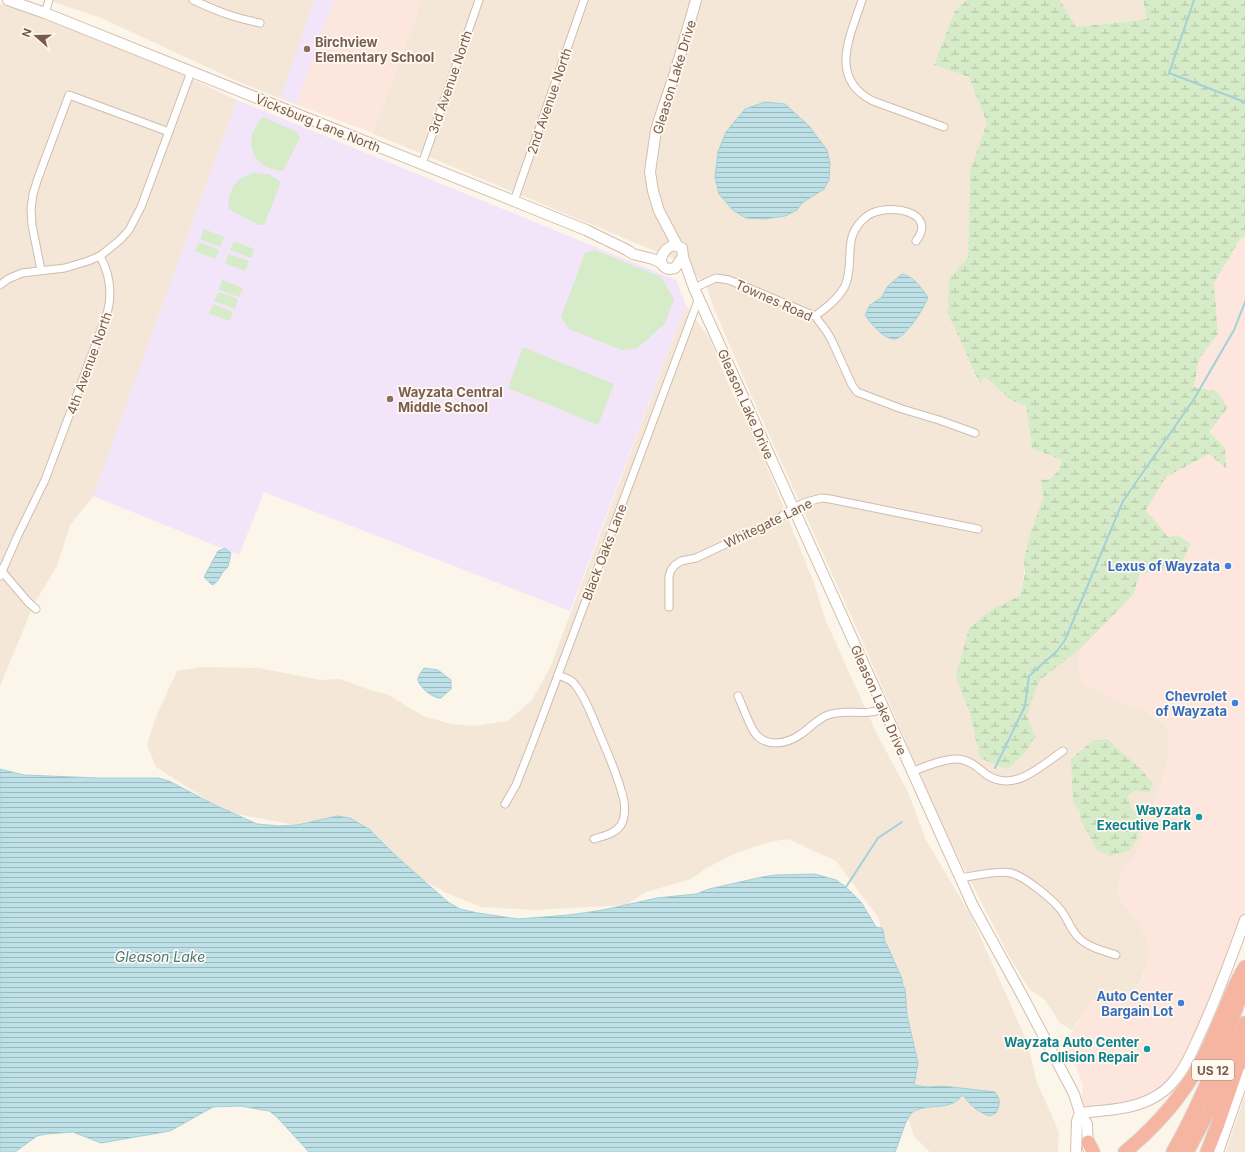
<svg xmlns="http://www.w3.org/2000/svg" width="1245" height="1152" font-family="Inter,sans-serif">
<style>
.residential{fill:#f4e7d7}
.commercial{fill:#fce6dd}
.education{fill:#f2e5f9}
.grass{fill:#d6ebc7}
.wetland{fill:url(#wetland-marsh)}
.water{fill:url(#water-rules);stroke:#a3d1d8}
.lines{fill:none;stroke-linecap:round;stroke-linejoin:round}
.stream{stroke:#a3d1d8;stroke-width:2}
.street-casing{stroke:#cfbcae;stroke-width:9}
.secondary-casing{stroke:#d4beae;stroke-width:12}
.highway-casing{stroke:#dcd4d0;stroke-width:15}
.street{stroke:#fff;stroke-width:7}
.secondary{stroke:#fff;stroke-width:10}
.highway{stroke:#f6b5a1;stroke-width:13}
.education-dot{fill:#8d6e63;stroke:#fff9f0;stroke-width:1.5}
.shop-dot{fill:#3f7fe0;stroke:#fff9f0;stroke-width:1.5}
.culture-dot{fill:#0f9aa8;stroke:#fff9f0;stroke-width:1.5}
.labels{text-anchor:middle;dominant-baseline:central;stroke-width:3.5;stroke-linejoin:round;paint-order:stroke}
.shield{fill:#fff9f0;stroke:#a08a7d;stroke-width:1}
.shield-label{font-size:12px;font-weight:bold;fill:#775b4c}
.education-label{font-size:13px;font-weight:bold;fill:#785e54;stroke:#fff9f0;text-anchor:start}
.street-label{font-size:13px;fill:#775b4c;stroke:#fff9f0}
.shop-label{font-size:13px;font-weight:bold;fill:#366cbe;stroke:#fff9f0;text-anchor:end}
.culture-label{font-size:13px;font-weight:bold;fill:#0d838f;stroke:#fff9f0;text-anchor:end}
.water-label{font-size:14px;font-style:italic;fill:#437a83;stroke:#fff9f0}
</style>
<defs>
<pattern id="wetland-marsh" width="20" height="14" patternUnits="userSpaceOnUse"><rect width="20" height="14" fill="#d6ebc7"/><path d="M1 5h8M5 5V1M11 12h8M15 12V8" fill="none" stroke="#b2c1a4"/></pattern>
<pattern id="water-rules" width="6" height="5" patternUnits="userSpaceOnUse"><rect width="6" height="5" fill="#bde1e7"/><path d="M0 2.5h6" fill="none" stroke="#9eb9bd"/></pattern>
</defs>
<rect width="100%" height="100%" fill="#fcf5e9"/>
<!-- residential -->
<g class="residential">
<polygon points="48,0 334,0 295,104 239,82 99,17"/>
<polygon points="422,0 967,0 955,12 934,65 969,77 987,123 970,170 968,257 949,279 980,383 985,377 1011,400 1026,406 1032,448 1062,460 1058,471 1050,479 1041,481 1043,498 1030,534 1024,559 1025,567 1020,596 1083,646 1078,661 1079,673 1086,685 1150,713 1164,725 1167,730 1169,738 1169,750 1166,769 1144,832 1141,846 1133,858 1120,900 1135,918 1142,930 1150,948 1149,959 1141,980 1130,995 1090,1002 1072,1030 1060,1023 1045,1000 1029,989 1009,956 946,833 906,742 861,638 752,397 713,306 707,287 691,270 674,259 374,134 373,133"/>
<polygon points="1060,0 1142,0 1143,1 1147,19 1075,27"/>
<polygon points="0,4 18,9 118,45 237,100 94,495 70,525 57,566 34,604 0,686"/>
<polygon points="686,305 709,338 728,383 761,452 814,583 825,619 877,734 908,792 926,840 971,916 1012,1008 1028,1044 1036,1080 1059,1132 1058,1152 930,1152 914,1136 897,1085 894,986 878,917 836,861 788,839 769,842 736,853 705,869 691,879 646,892 626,905 534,910 481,907 447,893 417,877 301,826 226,812 156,767 147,745 155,719 177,671 202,667 259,668 321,680 340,679 370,690 387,694 423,716 451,724 474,726 508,721 532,700 550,668"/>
<polygon points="1245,1095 1245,1152 1226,1152"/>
</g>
<!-- commercial -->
<g class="commercial">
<polygon points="334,0 422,0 373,133 295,104"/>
<polygon points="1245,236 1245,920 1185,1065 1150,1100 1080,1113 1083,1087 1074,1060 1066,1046 1071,1034 1090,1002 1130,995 1142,980 1149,959 1149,948 1142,930 1135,919 1118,898 1117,886 1124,867 1133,858 1141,846 1144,832 1166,769 1169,742 1167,730 1161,722 1151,713 1116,701 1086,685 1079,674 1078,661 1083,646 1133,595 1140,573 1179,567 1168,538 1146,510 1166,477 1209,454 1226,467 1225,448 1209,432 1216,391 1194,388 1199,359 1218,334 1214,283 1240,239"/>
</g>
<!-- education -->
<g class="education">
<polygon points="314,0 334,0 296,104 281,97"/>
<polygon points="237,100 676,280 686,305 570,611 264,492 239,555 93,496"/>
</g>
<!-- grass -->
<g class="grass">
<path d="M 263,117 L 297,132 L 300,138 L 283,171 C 276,170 270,169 265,166 C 246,155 248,130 263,117 Z"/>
<path d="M 254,173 L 269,174 L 281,182 L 264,225 L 259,225 L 229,209 C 227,191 236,177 254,173 Z"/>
<polygon points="204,229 224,237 220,247 200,239"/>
<polygon points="234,241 254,249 251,258 230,250"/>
<polygon points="199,242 219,250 215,259 195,251"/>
<polygon points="595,250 661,277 674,299 665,323 647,340 636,349 622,350 569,329 561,317 585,253"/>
<polygon points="229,254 249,261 245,271 225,263"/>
<polygon points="222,280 243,288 239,297 219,290"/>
<polygon points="218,292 238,299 235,309 214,301"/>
<polygon points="213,304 233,312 230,321 209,314"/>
<polygon points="523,347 614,384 598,425 508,388"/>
</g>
<!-- wetland -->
<g class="wetland">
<polygon points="967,0 1060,0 1076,27 1147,19 1143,1 1142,0 1245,0 1245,236 1240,239 1214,283 1218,334 1199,359 1194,387 1216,391 1228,407 1209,432 1225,448 1226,468 1209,454 1166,477 1146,510 1168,537 1177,535 1191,544 1179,567 1140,574 1133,595 1083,646 1040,680 1034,693 1027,716 1035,737 1024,754 1007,769 980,758 970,713 956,677 969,628 991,610 1020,596 1025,573 1024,559 1029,537 1043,498 1041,480 1050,479 1058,471 1062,460 1032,448 1026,406 1011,400 985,377 980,384 948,313 949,279 968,257 970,170 987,123 969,77 934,65 955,11"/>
<polygon points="1107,739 1140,768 1153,784 1150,792 1134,791 1128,796 1132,811 1141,814 1138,836 1130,851 1110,856 1097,850 1080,818 1080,811 1073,802 1071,759 1092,741"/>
</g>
<!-- water -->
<g class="water">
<polygon points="765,102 785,104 809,126 827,150 830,163 829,180 824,189 802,203 797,210 785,216 764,219 746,218 734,211 719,194 715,177 718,152 726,132 745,109"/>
<path d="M 902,274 C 914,276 921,288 928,297 C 925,307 904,341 893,339 C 881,337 872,324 865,315 L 870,305 L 881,298 L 888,286 Z"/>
<path d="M 225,548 L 231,553 L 228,567 C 221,571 220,582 212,585 L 204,577 L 218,551 Z"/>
<path d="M 424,668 L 438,670 L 451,680 L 451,689 L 441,698 C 434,699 418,687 418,679 C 418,676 422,671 424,668 Z"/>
<path d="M 0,769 L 24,775 L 98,778 L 158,778 L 169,781 L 215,805 L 257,824 L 279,826 L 297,825 L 337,816 L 350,818 L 369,829 L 396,856 L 448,902 L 460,909 L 478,913 L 518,919 L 569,915 L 603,910 L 657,898 L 696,894 L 709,889 L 762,877 L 775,875 L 815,874 L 836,880 L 846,887 L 861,902 L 876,927 L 882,928 C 885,933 883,941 887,945 L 902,979 L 903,987 L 905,988 L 907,1015 L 918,1063 L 914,1085 L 927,1087 L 943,1086 L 995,1092 C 1001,1100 1000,1104 996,1113 L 990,1116 C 981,1114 968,1104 964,1096 L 961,1096 C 951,1113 920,1101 910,1115 C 905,1121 899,1143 895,1152 L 309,1152 L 276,1116 L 269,1111 L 240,1106 L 213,1107 L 170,1131 L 101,1143 L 73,1132 L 46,1134 L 37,1136 L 15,1152 L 0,1152 Z"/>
</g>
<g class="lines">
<!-- stream -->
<g class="stream">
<polyline points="1194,0 1169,73 1245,102"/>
<polyline points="995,768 1025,706 1029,676 1057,651 1065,640 1123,501 1194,399 1234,330 1245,302"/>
<polyline points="846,887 878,838 902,822"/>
</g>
<!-- street casing -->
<g class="street-casing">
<g id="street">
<path d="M 193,0 C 217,11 234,18 260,23"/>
<path d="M 862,0 C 850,37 828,78 873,101 L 944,127"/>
<polyline points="45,13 49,0"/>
<polyline points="422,164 479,0"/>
<polyline points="514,201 584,0"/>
<polyline points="41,270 32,225 31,209 33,194 38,178 69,95 169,132"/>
<polyline points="0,285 8,279 22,273 65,268 88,261 100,256 120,240 129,230 141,207 191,72"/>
<polyline points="694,288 716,278 729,280 815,316 827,332 832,341 852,385 857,392 902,409 939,420 975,433"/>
<path d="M 815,316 C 826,308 838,299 845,286 C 856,261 840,237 867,216 C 887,202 939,211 916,241"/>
<polyline points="0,569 28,602 36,609"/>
<path d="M 0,576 L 18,535 L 45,480 L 106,317 C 113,295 111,276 100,256"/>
<polyline points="669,607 669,576 671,570 675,565 681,561 696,558 775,521 793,508 806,502 822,498 830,499 978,529"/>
<path d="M 558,675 C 565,678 572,679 576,686 C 587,700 593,719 600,735 C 609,756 619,778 624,801 C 625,809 625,818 621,825 C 615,834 603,836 594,839"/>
<path d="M 738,696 C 743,707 747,719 753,730 C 763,748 786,745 801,734 C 810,728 817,719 828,715 C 847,708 863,717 882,709"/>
<path d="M 911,772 C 924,767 945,758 958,759 C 970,760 978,768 987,775 C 1015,793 1040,766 1063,751"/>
<polyline points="505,804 516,785 534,739 699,298"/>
<path d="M 960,878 C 975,876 997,870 1011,873 C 1024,876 1051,898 1060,909 C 1067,917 1070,929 1078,937 C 1087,947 1104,951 1116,955"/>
</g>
</g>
<!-- secondary casing -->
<g class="secondary-casing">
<g id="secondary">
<polyline points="8,0 45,13 514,201 586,230 627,250 633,254 653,259 661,263"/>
<path d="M 674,245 L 682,248 L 683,257 L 675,268 L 669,269 C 654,265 663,248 674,245 Z"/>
<polyline points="677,245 659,211 653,191 650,172 656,130 662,111 675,73 696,0"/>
<polyline points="683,257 694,288 973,906 1023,997 1074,1094 1080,1113 1087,1124 1088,1148"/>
<path d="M 1080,1113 C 1103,1110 1128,1110 1149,1100 C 1160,1095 1170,1087 1177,1077 C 1187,1065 1193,1049 1200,1034 C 1217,997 1231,959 1245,920"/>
<polyline points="1076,1152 1077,1121 1080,1113"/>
<polyline points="1218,1152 1245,1074"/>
</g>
</g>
<!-- highway casing -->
<g class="highway-casing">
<g id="highway">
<polyline points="1088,1142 1093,1152"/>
<path d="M 1125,1152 C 1159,1124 1188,1090 1207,1050 C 1220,1023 1230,992 1245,967"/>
<path d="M 1173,1152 C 1203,1099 1224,1043 1244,986"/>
<polyline points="1187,1152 1209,1111 1245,1023"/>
<polyline points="1207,1152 1218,1124 1244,1048"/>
</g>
</g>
<!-- street -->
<use href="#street" class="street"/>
<!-- secondary -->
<use href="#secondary" class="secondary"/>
<!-- highway -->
<use href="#highway" class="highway"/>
</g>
<!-- markers -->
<g class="education-dot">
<circle cx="307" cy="49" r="4"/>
<circle cx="390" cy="399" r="4"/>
</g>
<g class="shop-dot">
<circle cx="1228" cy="566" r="4"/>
<circle cx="1235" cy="703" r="4"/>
<circle cx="1181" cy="1003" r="4"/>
</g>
<g class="culture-dot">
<circle cx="1199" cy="817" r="4"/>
<circle cx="1147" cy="1049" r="4"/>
</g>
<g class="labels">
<!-- shield labels -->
<rect class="shield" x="1192" y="1060" width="42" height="20" rx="3"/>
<g class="shield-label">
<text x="1213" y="1070">US 12</text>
</g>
<!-- education labels -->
<g class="education-label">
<text x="315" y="42">Birchview<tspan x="315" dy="15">Elementary School</tspan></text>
<text x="398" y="392">Wayzata Central<tspan x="398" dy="15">Middle School</tspan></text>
</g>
<!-- street labels -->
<g class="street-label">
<text transform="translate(674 77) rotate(-73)">Gleason Lake Drive</text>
<text transform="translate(450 82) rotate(-71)">3rd Avenue North</text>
<text transform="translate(549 101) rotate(-71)">2nd Avenue North</text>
<text transform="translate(318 123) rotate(22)">Vicksburg Lane North</text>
<text transform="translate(774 300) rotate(24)">Townes Road</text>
<text transform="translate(89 363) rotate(-70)">4th Avenue North</text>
<text transform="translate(746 404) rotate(66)">Gleason Lake Drive</text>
<text transform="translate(768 523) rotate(-26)">Whitegate Lane</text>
<text transform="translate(604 552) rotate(-69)">Black Oaks Lane</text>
<text transform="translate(879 700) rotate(66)">Gleason Lake Drive</text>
</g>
<!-- shop labels -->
<g class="shop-label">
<text x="1220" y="566">Lexus of Wayzata</text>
<text x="1227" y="696">Chevrolet<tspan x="1227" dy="15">of Wayzata</tspan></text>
<text x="1173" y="996">Auto Center<tspan x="1173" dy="15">Bargain Lot</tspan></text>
</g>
<!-- culture labels -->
<g class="culture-label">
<text x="1191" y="810">Wayzata<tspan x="1191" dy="15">Executive Park</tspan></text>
<text x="1139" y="1042">Wayzata Auto Center<tspan x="1139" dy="15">Collision Repair</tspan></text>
</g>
<!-- water labels -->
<g class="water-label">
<text x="160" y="956">Gleason Lake</text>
</g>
</g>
<!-- north arrow -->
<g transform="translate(36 36) rotate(290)" stroke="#fff9f0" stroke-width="3" paint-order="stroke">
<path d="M0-3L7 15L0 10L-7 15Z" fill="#775b4c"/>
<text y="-6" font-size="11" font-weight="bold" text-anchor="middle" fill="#775b4c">N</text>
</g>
</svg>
